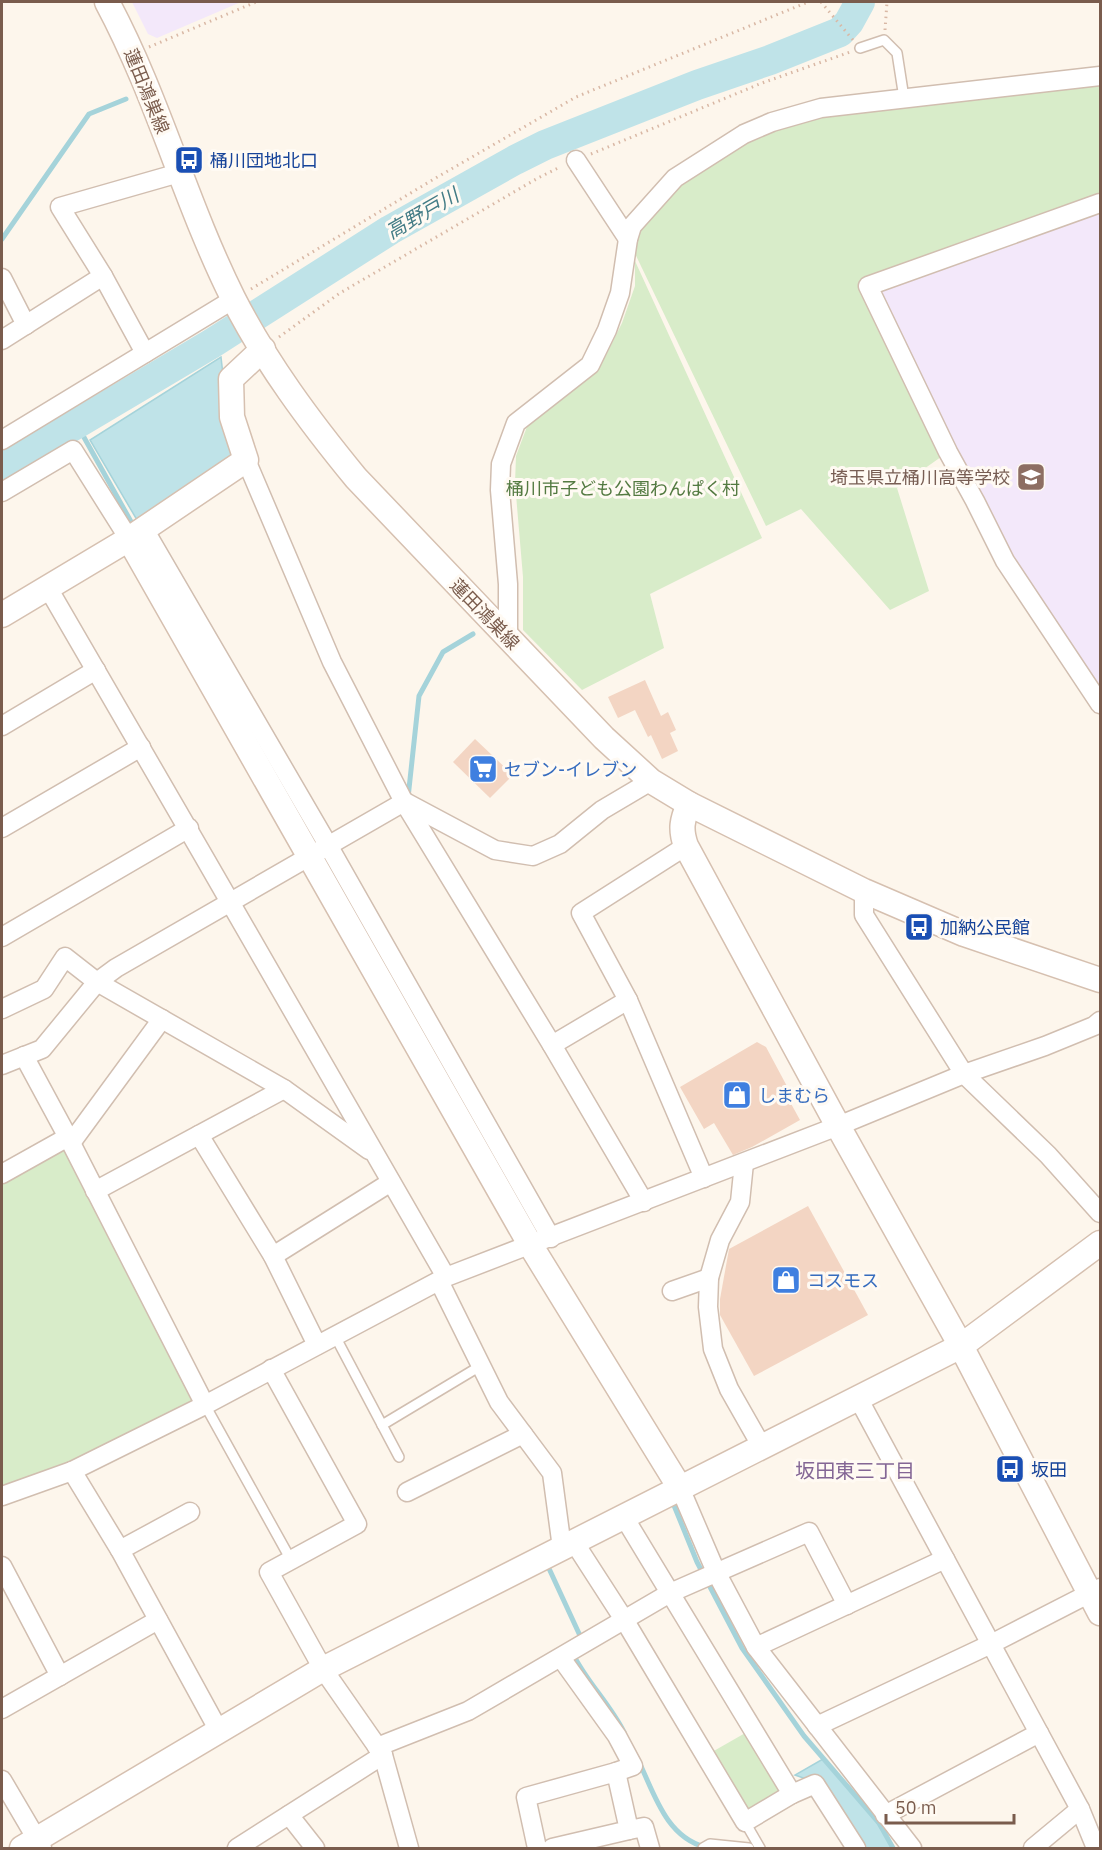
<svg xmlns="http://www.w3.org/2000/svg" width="1102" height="1850" font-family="'IBM Plex Sans','Noto Sans JP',sans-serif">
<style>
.education{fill:#f3e8fa}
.green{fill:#d8ecc9}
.water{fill:#bfe3e8;stroke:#a5d3da;stroke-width:1.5}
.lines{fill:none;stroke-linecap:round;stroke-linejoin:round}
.stream{stroke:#a5d3da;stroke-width:5}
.river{stroke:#bfe3e8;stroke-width:30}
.building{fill:#f3d5c3}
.lane-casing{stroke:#d1beb0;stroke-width:12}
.street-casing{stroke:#d1beb0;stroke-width:21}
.secondary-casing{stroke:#d6c0b0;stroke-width:27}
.path{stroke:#d9b8a5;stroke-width:3;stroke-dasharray:1.5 4.5;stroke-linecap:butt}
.lane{stroke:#fff;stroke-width:9}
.street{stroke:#fff;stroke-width:18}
.secondary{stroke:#fff;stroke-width:24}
.labels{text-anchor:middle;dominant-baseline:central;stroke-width:6;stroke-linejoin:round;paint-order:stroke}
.street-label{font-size:18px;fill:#7a5c4d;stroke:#fffaf3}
.transit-label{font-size:18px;fill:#164399;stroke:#fffaf3;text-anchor:start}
.education-label{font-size:18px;fill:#785e54;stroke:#fffaf3;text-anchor:end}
.park-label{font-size:18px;fill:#537a41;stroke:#fffaf3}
.shop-label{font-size:18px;fill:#366cbe;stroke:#fffaf3;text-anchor:start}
.water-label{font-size:20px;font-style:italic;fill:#437c86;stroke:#fffaf3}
.neighbourhood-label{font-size:20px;fill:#846695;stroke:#fffaf3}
</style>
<rect width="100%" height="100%" fill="#fdf6ec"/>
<!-- education -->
<g class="education">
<polygon points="132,2 241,2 157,38 148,34"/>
<polygon points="1100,204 1100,704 1005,561 868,286"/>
</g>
<!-- green -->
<g class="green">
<polygon points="1100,76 1100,204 869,286 948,452 897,488 929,591 890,610 801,509 766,526 628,239 675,178 787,110"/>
<polygon points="635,261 762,538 650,594 664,648 582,690 523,630 523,577 515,483 516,456 531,416 605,357 622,323 635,286"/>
<polygon points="68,1137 205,1405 2,1494 2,1174"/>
<polygon points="747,1732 781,1786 779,1793 754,1810 745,1809 712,1752"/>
</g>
<!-- water -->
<g class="water">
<polygon points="221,357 232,456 137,520 90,440"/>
<polygon points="823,1759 876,1821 893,1848 865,1848 823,1785 795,1775"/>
</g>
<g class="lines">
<!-- stream -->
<g class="stream">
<polyline points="2,239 89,114 126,99"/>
<polyline points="76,423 134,527"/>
<polyline points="408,798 419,696 443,652 473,634"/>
<polyline points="675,1501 673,1503 697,1562 742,1648 804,1736 879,1823 893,1848"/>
<polyline points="546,1562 582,1640"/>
<path d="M 573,1654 C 587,1682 610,1704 624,1732"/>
<path d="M 640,1764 C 655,1796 667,1837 705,1847"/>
</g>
<!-- river -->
<polyline class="river" points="2,468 211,344 390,230 515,160 545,145 697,85 770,60 840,32 849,22 860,2"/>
</g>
<!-- building -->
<g class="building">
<polygon points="645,680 661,716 668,712 676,730 670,733 678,751 662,759 651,735 648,737 635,710 618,718 608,697"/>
<polygon points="475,739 513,775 490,798 453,762"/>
<polygon points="757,1042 766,1047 789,1090 789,1100 800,1120 752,1147 733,1155 714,1123 704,1129 680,1087"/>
<polygon points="808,1206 868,1315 754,1376 720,1315 720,1299 729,1249"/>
</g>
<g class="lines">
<!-- lane casing -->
<g class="lane-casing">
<g id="lane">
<polyline points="860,48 884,40 897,53 904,98"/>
<polyline points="335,1336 399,1457"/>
<polyline points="205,1405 291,1560"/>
<polyline points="382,1425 482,1365"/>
<polyline points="745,1822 760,1848"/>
<polyline points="703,1848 710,1844 749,1848"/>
</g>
</g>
<!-- street casing -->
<g class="street-casing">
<g id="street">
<polyline points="576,160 628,239"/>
<polyline points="1100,203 868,286 948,452 975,501 1005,561 1100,704"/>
<polyline points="103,276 60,207 179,173"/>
<polyline points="2,278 26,325"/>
<polyline points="2,340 103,276 145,353"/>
<polyline points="2,440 234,299"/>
<polyline points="246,460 332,662 404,802 552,1045 644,1202"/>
<polyline points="2,492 73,450 129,539"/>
<polyline points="144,529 328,845 551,1238"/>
<path d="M 48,588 C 182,817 313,1047 446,1277"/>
<polyline points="508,637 508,584 500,490 501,464 516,423 590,365 607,330 620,293 628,239 632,226 675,178 744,134 772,122 821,108 1100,76"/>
<polyline points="2,726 96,670"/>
<polyline points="405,802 495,850 533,856 560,844 602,810 651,781"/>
<polyline points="2,828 141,747"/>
<polyline points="686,846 581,913 628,1000 704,1178"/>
<polyline points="864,891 864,915 964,1074 1048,1155 1100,1213"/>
<polyline points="2,937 189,828"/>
<polyline points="2,1009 44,989 65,957 97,982 284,1089 369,1150"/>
<polyline points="552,1045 628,1000"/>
<polyline points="24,1056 71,1143 205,1405"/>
<polyline points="2,1065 42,1049 97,982 116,968 404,802"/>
<polyline points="199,1135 273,1256 317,1345"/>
<polyline points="71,1143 162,1019"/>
<polyline points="744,1163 740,1202 720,1240 709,1278 708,1307 713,1349 729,1389 762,1447"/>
<polyline points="2,1174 68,1137"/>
<polyline points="95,1191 284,1089"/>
<polyline points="273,1256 391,1182"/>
<polyline points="439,1281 499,1402 552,1473 562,1548"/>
<polyline points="672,1291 709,1278"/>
<polyline points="271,1369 357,1524 269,1572 323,1669 383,1755 409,1848"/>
<polyline points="858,1398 1080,1809 1096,1848"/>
<polyline points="72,1471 120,1550 219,1731"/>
<polyline points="680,1488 716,1572 756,1647 912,1848"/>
<polyline points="407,1492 523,1434"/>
<polyline points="2,1496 72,1471 205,1405 446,1277 838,1126 964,1074 1045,1046 1094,1026 1100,1021"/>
<polyline points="624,1517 792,1794"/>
<polyline points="574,1542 625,1621 745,1822 792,1794 815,1784 856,1848"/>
<polyline points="120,1550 190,1512"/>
<polyline points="2,1566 60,1676"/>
<polyline points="756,1647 945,1559"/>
<polyline points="561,1658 617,1736 633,1766 616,1772"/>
<polyline points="2,1709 158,1620"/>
<polyline points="817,1726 991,1644 1100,1588"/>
<polyline points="377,1747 468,1711 670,1593 809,1532 847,1605"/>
<polyline points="2,1780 42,1848"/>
<polyline points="289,1815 315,1848"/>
<polyline points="885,1815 1039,1733"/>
<polyline points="629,1830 644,1827 650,1848"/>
<polyline points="237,1848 383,1755"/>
<polyline points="537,1848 526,1797 616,1772 629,1830 552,1848"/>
<polyline points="1033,1848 1080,1809"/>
</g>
</g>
<!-- secondary casing -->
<g class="secondary-casing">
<g id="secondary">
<path d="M 107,2 C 158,97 185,202 233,298 C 266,363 310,422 356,478 L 604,738 L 651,781 L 689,804 L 864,891 L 964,934 L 1100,980"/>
<polyline points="129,539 531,1246 680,1488"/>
<polyline points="2,615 129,539 246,460 232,417 231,379 263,349"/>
<path d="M 689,804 C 682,820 680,829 686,846 L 838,1126 L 961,1346 L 1100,1613"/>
<polyline points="22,1848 323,1669 961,1346 1100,1243"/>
</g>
</g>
<!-- path -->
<g class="path">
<polyline points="821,2 853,40"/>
<polyline points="885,30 887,2"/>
<polyline points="149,47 256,2"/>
<polyline points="591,154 762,83 850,52"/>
<polyline points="251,289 439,176 576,97 808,2"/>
<polyline points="279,337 340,293 538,178 560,167"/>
</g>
<!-- lane -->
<use href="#lane" class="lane"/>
<!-- street -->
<use href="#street" class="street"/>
<!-- secondary -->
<use href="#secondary" class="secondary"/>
</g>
<!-- icons -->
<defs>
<g id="bus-square" transform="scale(1.5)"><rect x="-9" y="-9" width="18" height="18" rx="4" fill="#1a4fb4" stroke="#fffaf3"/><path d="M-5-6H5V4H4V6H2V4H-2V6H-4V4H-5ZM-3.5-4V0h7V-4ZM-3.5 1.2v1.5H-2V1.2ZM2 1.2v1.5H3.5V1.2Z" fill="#fff"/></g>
<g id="school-square" transform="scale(1.5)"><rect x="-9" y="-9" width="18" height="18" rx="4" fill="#8d6e63" stroke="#fffaf3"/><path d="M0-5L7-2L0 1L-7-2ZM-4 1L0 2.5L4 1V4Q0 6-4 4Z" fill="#fff"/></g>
<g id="supermarket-square" transform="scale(1.5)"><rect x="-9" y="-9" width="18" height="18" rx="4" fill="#3f7fe0" stroke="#fffaf3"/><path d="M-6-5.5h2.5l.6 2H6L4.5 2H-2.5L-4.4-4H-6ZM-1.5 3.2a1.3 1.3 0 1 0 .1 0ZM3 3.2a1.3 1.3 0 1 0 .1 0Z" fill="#fff"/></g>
<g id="shop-square" transform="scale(1.5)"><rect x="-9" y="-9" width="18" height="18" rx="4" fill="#3f7fe0" stroke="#fffaf3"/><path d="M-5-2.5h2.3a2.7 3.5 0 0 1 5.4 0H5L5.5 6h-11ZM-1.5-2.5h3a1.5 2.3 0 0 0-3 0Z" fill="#fff"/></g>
</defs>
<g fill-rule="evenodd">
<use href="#bus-square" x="189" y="160"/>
<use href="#school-square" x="1031" y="477"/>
<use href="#supermarket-square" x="483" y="769"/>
<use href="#bus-square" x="919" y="927"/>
<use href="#shop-square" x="737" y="1095"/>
<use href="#shop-square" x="786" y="1280"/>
<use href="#bus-square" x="1010" y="1469"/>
</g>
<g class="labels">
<!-- street labels -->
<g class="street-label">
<text transform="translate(147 91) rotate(68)">蓮田鴻巣線</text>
<text transform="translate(485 614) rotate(46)">蓮田鴻巣線</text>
</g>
<!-- transit labels -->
<g class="transit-label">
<text x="210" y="160">桶川団地北口</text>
<text x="940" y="927">加納公民館</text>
<text x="1031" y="1469">坂田</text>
</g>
<!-- education labels -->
<g class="education-label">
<text x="1010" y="477">埼玉県立桶川高等学校</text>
</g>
<!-- park labels -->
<g class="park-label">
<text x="623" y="488">桶川市子ども公園わんぱく村</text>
</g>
<!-- shop labels -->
<g class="shop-label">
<text x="504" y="769">セブン-イレブン</text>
<text x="758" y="1095">しまむら</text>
<text x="807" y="1280">コスモス</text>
</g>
<!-- water labels -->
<g class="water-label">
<text transform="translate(422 213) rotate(-30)">高野戸川</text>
</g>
<!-- neighbourhood labels -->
<g class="neighbourhood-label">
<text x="855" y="1470">坂田東三丁目</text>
</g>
</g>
<!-- border -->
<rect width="1102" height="1850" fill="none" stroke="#7a5c4d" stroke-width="6"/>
<!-- scale -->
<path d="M886 1814v9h128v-9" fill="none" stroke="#7a5c4d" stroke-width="3"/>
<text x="895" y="1814" font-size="18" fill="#7a5c4d" stroke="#fffaf3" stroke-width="4.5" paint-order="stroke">50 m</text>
</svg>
